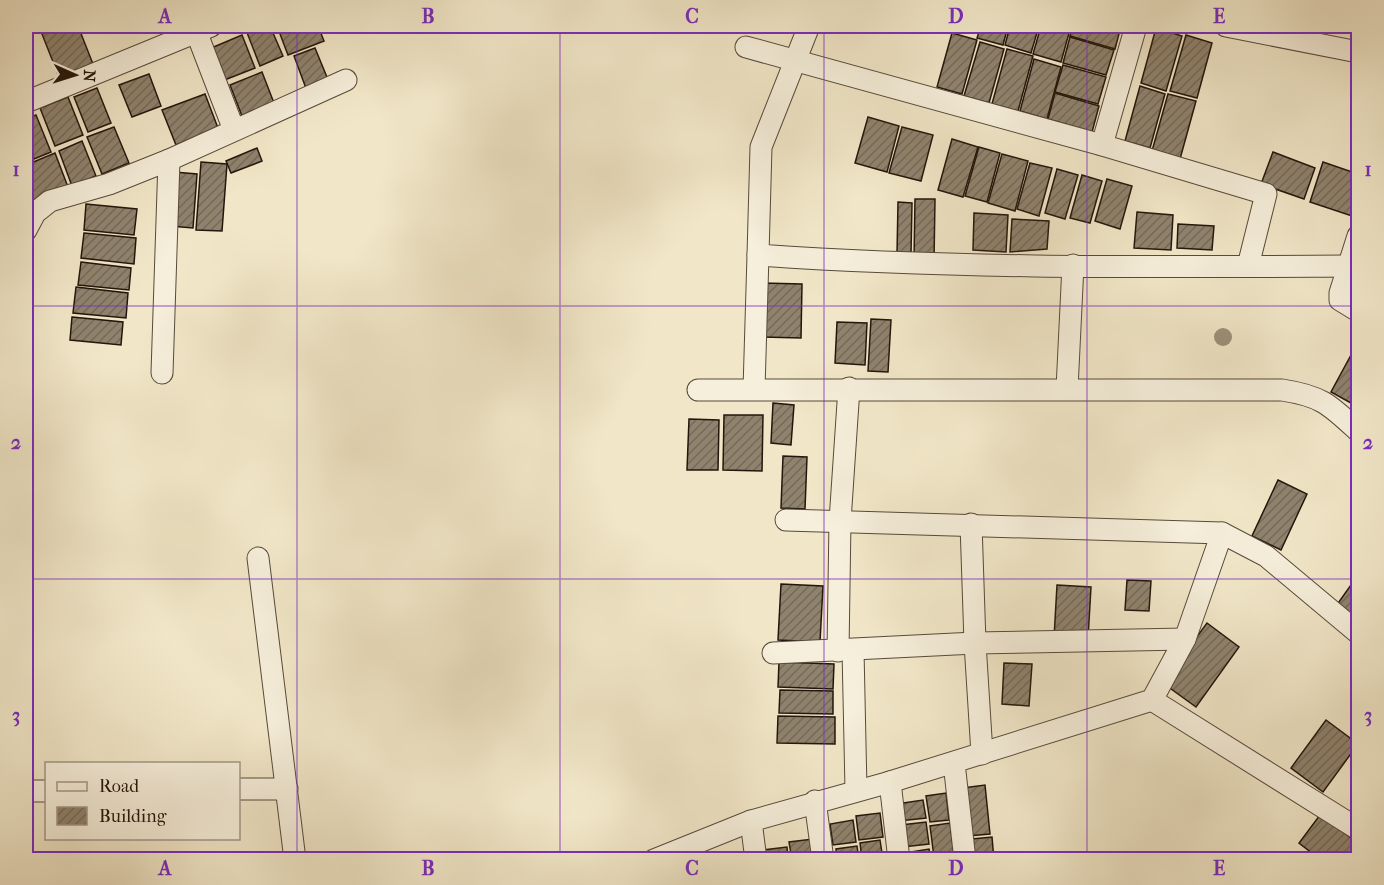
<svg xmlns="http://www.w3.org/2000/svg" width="1384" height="885" font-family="'IM FELL French Canon',serif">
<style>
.building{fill:url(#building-hatch);stroke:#24160c;stroke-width:1.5}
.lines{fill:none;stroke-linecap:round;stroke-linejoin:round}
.street-casing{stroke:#574a3b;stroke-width:23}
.street{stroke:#f6efdb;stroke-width:21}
.tree{fill:#9c917a}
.grid{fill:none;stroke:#7b2cbf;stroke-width:1.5;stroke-opacity:0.55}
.neatline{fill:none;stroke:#7b2cbf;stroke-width:2}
.grid-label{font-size:20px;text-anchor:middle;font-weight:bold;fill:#7b2cbf}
</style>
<defs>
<pattern id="building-hatch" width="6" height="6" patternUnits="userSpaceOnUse" patternTransform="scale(1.5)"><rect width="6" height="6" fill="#8f836e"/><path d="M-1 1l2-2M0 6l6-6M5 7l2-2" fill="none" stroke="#756a59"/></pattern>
</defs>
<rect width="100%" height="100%" fill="#f1e7c8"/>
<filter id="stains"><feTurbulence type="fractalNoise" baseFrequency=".00333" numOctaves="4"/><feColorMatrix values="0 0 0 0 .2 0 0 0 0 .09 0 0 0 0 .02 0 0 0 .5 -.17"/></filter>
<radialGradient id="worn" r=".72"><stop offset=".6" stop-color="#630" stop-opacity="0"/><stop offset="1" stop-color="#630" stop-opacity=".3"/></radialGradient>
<!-- building -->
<g class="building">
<polygon points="37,26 55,26 39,32"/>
<polygon points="63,26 78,26 93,64 59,77 42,34"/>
<polygon points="258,26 270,26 283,56 260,66 246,30"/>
<polygon points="277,26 318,26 324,41 288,55"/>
<polygon points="840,26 867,26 865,32"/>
<polygon points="981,26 1008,26 1003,45 977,38"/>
<polygon points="1010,26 1039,26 1031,53 1005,45"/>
<polygon points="1041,26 1071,26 1061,62 1033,54"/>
<polygon points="1073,26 1121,26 1115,49 1070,36"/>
<polygon points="1156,28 1182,36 1166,91 1141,83"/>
<polygon points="952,33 977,40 962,94 937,87"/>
<polygon points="242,35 255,68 222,81 209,49"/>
<polygon points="1186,35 1212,43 1197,98 1170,91"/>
<polygon points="1070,37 1114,50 1106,75 1063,63"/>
<polygon points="980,42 1004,49 989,103 964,96"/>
<polygon points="315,48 329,82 307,91 294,56"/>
<polygon points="1007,49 1033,56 1018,111 992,104"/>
<polygon points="1034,59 1061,67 1047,119 1020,111"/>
<polygon points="1063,65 1106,77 1098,104 1055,92"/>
<polygon points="262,72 274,103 242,116 230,85"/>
<polygon points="149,74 161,106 132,117 119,85"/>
<polygon points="1140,86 1165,94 1150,148 1125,141"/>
<polygon points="97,88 111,123 88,132 74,97"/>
<polygon points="1055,93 1099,106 1092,132 1048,119"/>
<polygon points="205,94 218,128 176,145 162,110"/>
<polygon points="1168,94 1196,101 1180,159 1152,151"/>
<polygon points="68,97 83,135 55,146 40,108"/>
<polygon points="36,115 51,152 34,159 26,136 26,119"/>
<polygon points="868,117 899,126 887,172 855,163"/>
<polygon points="114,127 129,163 102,174 87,137"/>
<polygon points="902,127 933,135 921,181 889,173"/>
<polygon points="952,139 978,147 963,197 938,190"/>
<polygon points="82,141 96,176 72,186 59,151"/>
<polygon points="979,147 1000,153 987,202 965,196"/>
<polygon points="257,148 262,161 231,173 226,161"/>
<polygon points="1273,152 1315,168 1304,199 1261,184"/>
<polygon points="55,153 68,187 31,202 26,187 26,165"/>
<polygon points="1002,154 1028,161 1015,211 988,203"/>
<polygon points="201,162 227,164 222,231 196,230"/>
<polygon points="1323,162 1358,174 1358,218 1310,202"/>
<polygon points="1030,163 1052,168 1039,216 1017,209"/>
<polygon points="1057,169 1078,175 1065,219 1045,213"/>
<polygon points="174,172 197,174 193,228 170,226"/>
<polygon points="1082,175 1102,181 1090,223 1070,218"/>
<polygon points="1107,179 1132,186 1120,229 1095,221"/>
<polygon points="915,199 935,199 934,262 914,261"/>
<polygon points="898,202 912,203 911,254 897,254"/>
<polygon points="86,204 137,209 134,235 84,230"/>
<polygon points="1137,212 1173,215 1171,250 1134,248"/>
<polygon points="974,213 1008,215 1006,252 973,250"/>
<polygon points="1012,219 1049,221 1047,249 1010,252"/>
<polygon points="1178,224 1214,226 1212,250 1177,248"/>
<polygon points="84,233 136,238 134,264 81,258"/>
<polygon points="81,262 131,268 129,290 78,285"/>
<polygon points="762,283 802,284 801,338 761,337"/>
<polygon points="76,287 128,293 126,318 73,313"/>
<polygon points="72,317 123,322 121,345 70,340"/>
<polygon points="871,319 891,320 888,372 868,371"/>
<polygon points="837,322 867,323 865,365 835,363"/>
<polygon points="1358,342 1358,407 1331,392"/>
<polygon points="773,403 794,405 791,445 771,443"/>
<polygon points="724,415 763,415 762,471 723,470"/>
<polygon points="689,419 719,420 718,470 687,470"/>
<polygon points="783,456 807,457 805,509 781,508"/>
<polygon points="1278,480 1307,494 1281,550 1252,536"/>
<polygon points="1358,528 1358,541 1352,536"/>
<polygon points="1358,575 1358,623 1336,606"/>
<polygon points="1127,580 1151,581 1149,611 1125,610"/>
<polygon points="781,584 823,586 820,642 778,640"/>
<polygon points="1057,585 1091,587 1088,639 1054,638"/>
<polygon points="1207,623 1239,647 1196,707 1163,683"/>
<polygon points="779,662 834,664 833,689 778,687"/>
<polygon points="1004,663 1032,664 1029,706 1002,704"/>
<polygon points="780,690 833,691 833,714 779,713"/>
<polygon points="778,716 835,717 835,744 777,743"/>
<polygon points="1326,720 1358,744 1323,792 1291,768"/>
<polygon points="985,785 990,834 968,836 963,788"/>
<polygon points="946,793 949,820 930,822 926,796"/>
<polygon points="923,800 926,818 899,821 897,804"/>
<polygon points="880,813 883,837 859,840 856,816"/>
<polygon points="1320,815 1358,843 1356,860 1321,860 1299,843"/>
<polygon points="853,820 856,842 833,845 830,824"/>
<polygon points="926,822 929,844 903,847 901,825"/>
<polygon points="950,823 954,854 934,857 930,826"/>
<polygon points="992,837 994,860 974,860 972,839"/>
<polygon points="813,839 815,860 792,860 789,842"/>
<polygon points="880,840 883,860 862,860 860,843"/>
<polygon points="857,846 859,860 837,860 836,849"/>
<polygon points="787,847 788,860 764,860 763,850"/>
<polygon points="929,849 931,860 905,860 904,853"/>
<rect x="26" y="854" width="24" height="6"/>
<polygon points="56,854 78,855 78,860 56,860"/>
</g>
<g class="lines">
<!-- street casing -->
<g class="street-casing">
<g id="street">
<polyline points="194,26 234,130"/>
<path d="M 809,26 L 761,147 L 758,255 C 954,269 1151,267 1347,266"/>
<polyline points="1226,26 1358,52"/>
<polyline points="746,47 1102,145 1266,194 1248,266"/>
<polyline points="26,102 211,26"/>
<polyline points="1102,145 1136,26"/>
<polyline points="26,230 35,213 50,201 109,184 169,160 346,80"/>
<polyline points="1358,236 1340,293 1340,300 1358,311"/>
<polyline points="162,373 169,160"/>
<polyline points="754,389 758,255"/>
<polyline points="1067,389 1073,265"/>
<path d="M 698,390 L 1282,390 C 1322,396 1330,405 1358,431"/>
<polyline points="786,520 1222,533 1266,556 1358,633"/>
<polyline points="971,524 975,643 982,754"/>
<polyline points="258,558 295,860"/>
<polyline points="853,650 856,790"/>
<polyline points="838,651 840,521 849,388"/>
<polyline points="773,653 975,643 1185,639"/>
<polyline points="1152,700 1358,829"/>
<polyline points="954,763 965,860"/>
<polyline points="890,782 899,860"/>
<polyline points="238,789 287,789"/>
<polyline points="26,791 46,791"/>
<polyline points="815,801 823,860"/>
<polyline points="751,821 756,860"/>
<polyline points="654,860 751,821 890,782 1152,700 1185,639 1222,533"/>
</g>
</g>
<!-- street -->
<use href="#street" class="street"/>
</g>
<!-- trees -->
<circle class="tree" cx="1223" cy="337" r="9"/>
<!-- grid -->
<path class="grid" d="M 297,26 L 297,860M 560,26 L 560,860M 824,26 L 824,860M 1087,26 L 1087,860M 26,306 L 1358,306M 26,579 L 1358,579"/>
<!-- margin -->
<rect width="1384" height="885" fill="none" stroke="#f1e7c8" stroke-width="66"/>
<!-- legend -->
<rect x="45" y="762" width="195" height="78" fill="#f6efdb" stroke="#a29888" stroke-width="1.5"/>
<rect x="57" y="782" width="30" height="9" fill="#f6efdb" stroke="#a29888" stroke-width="1.5"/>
<text x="99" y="792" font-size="18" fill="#24160c">Road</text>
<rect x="57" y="807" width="30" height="18" fill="url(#building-hatch)" stroke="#a29888" stroke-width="1.5"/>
<text x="99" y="822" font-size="18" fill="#24160c">Building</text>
<!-- north arrow -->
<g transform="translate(75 75) rotate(93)" stroke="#f6efdb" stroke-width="4.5" paint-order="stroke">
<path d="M0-4.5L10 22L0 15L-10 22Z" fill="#24160c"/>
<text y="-9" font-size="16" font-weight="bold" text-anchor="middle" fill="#24160c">N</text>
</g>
<rect x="33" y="33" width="1318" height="819" class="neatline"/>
<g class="grid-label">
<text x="165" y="23">A</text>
<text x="428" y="23">B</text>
<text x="692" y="23">C</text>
<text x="956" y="23">D</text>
<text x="1219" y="23">E</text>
<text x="16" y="176">1</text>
<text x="1368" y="176">1</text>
<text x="16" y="449">2</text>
<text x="1368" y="449">2</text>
<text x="16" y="722">3</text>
<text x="1368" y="722">3</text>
<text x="165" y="875">A</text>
<text x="428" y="875">B</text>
<text x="692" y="875">C</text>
<text x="956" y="875">D</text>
<text x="1219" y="875">E</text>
</g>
<rect width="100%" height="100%" filter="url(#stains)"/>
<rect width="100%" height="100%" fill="url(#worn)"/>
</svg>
